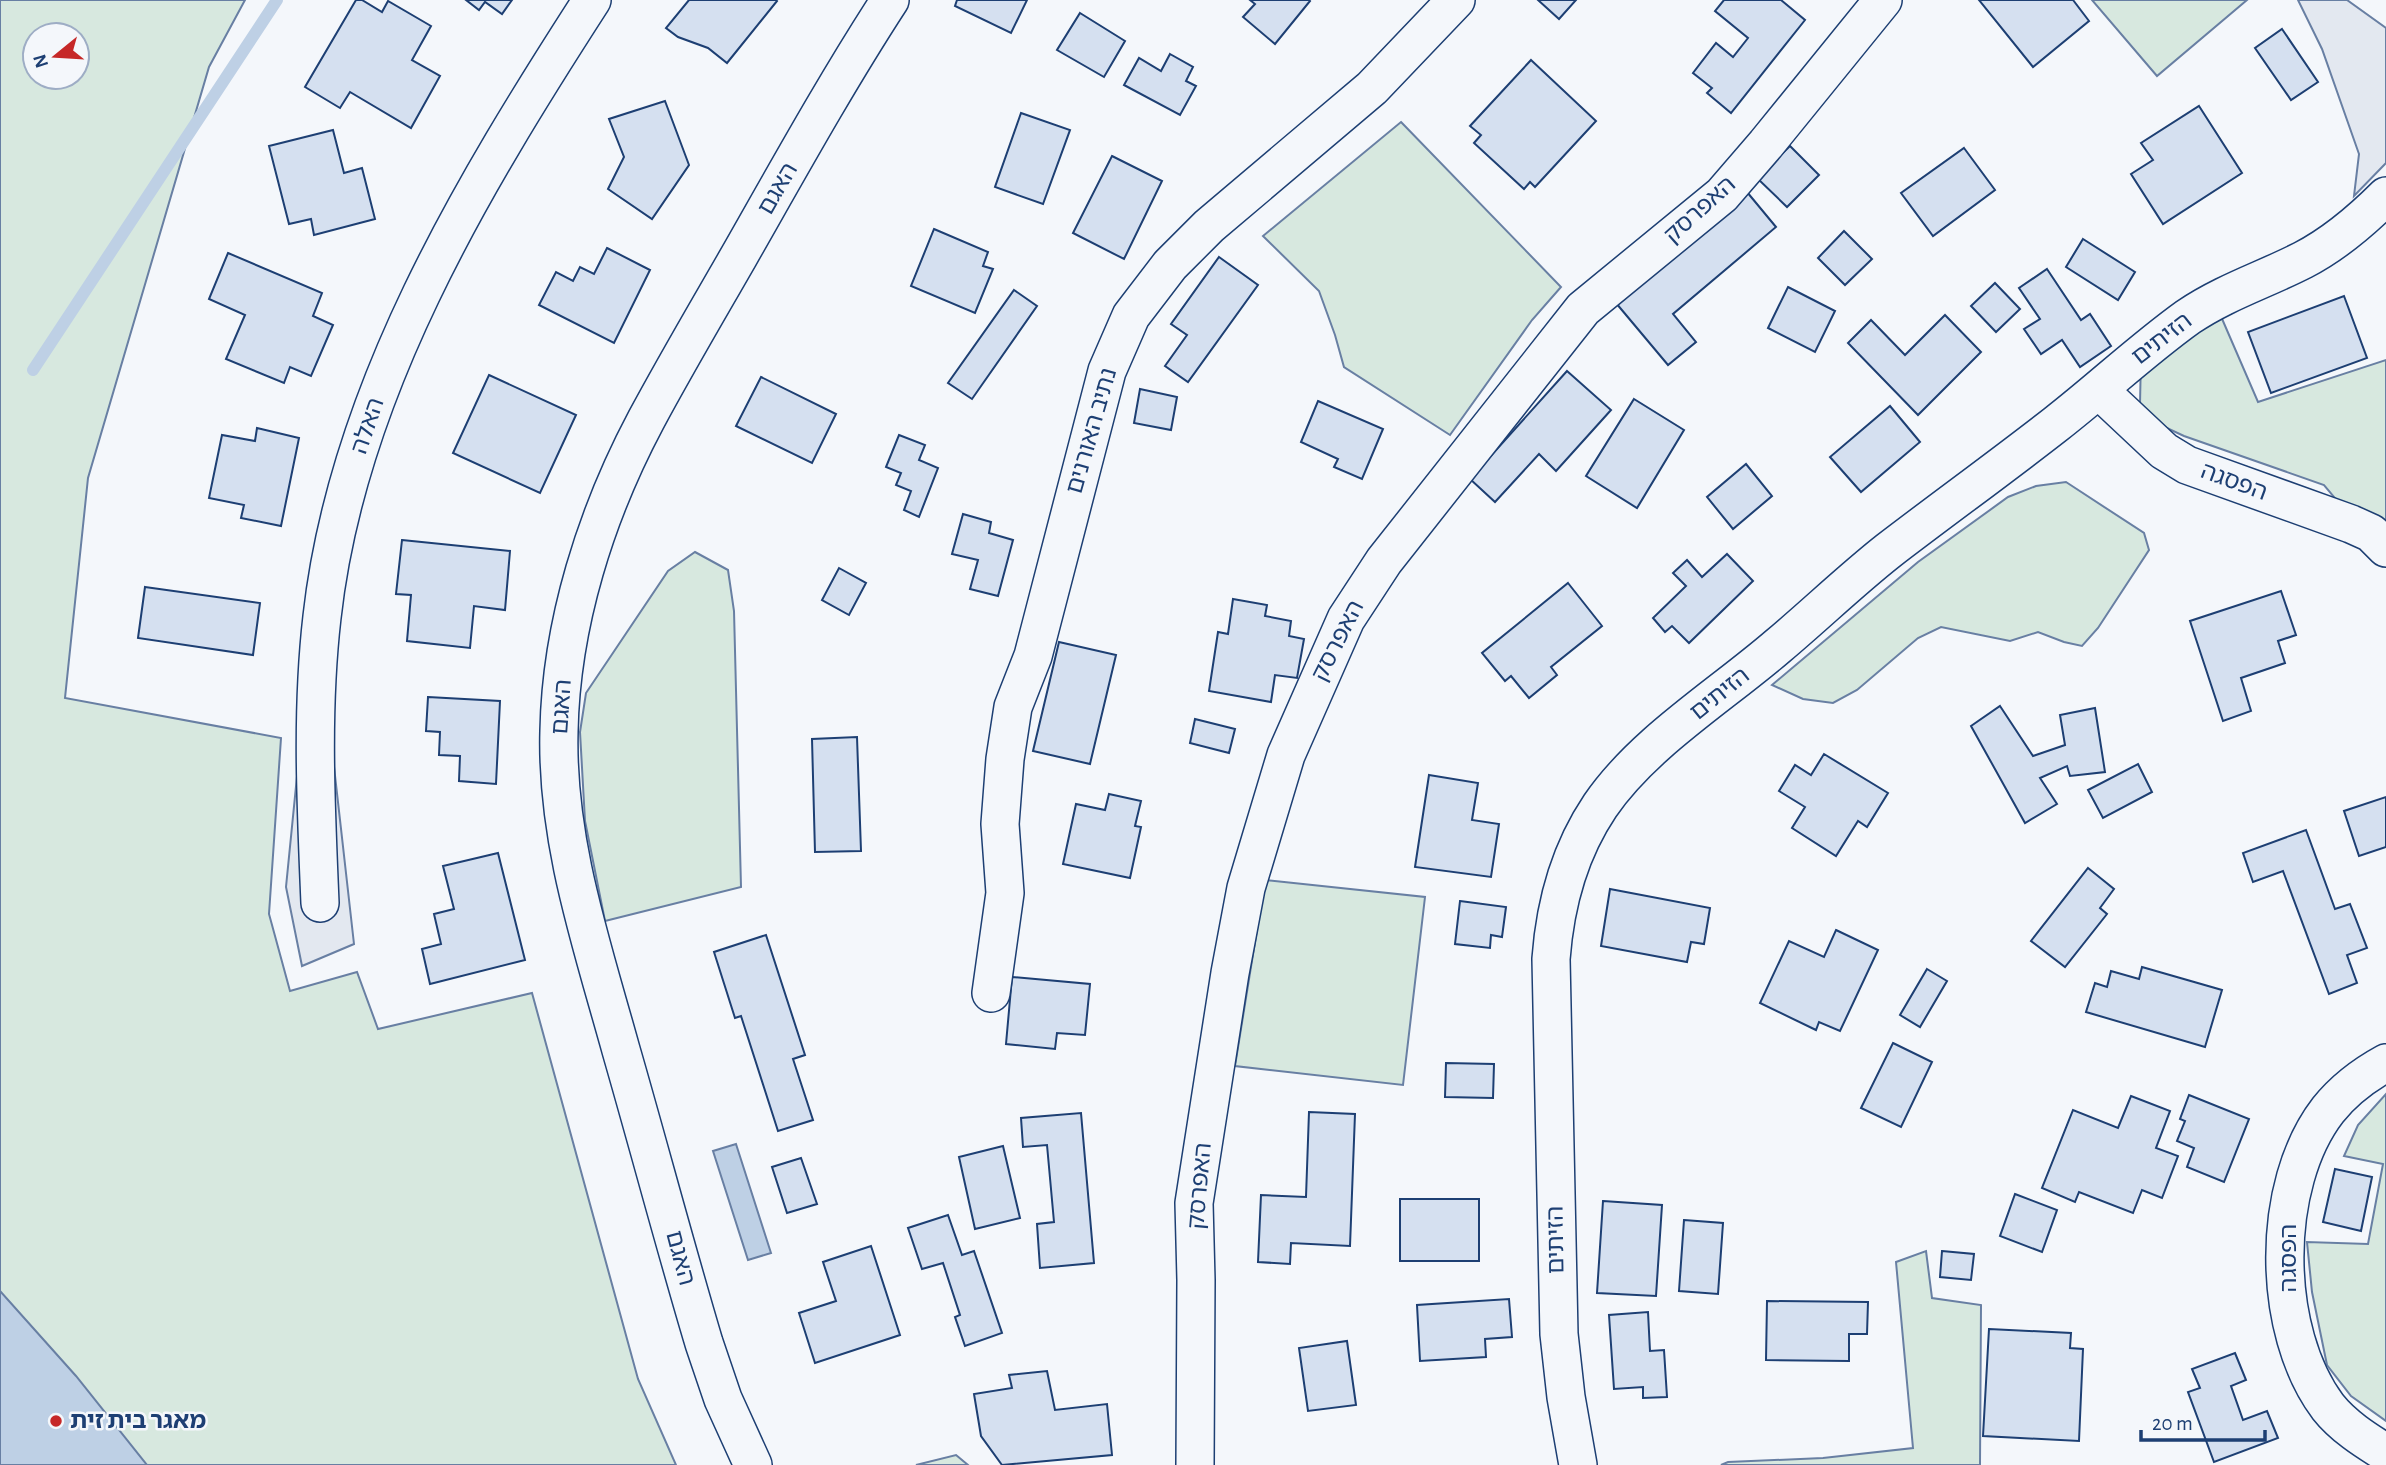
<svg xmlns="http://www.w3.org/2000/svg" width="2386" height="1465" font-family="'Alegreya Sans','Noto Sans Hebrew',sans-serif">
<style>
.green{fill:#d7e8df;stroke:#687fa3;stroke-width:2;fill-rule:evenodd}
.parking{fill:#e3e8f0;stroke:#687fa3;stroke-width:2}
.water{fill:#bed0e5;stroke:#687fa3;stroke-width:2}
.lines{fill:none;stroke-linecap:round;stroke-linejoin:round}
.stream{stroke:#bed0e5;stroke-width:12}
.building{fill:#d5e0f0;stroke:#1d3f73;stroke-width:2}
.street-casing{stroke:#1d3f73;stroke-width:40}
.street{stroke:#f4f7fb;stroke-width:37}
.poi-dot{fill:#c62828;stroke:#f4f7fb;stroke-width:2.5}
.labels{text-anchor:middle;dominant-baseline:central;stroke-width:5;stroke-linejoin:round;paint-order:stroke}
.street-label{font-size:24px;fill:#1d3f73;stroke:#f4f7fb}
.poi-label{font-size:24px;font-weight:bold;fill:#1d3f73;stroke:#f4f7fb;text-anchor:start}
</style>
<rect width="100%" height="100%" fill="#f4f7fb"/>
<!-- green -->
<g class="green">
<path d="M 0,0 L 245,0 L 209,67 L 88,478 L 65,698 L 281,738 L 269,914 L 290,991 L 357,972 L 378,1029 L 532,993 L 638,1379 L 676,1465 L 0,1465 ZM 35,35 L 77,35 L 77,77 L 35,77 Z"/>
<polygon points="2092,0 2247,0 2157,76"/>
<polygon points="1401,122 1561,287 1532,320 1450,435 1344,367 1335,335 1319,291 1263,236"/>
<polygon points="2210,291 2258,402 2386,360 2386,522 2365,534 2324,485 2184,436 2156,423 2140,404 2141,356"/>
<polygon points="2066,482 2144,533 2149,550 2098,628 2082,646 2064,642 2038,632 2010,641 1941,627 1918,638 1857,690 1833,703 1803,699 1772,685 1918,562 2008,497 2036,486"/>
<polygon points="695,552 728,570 734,611 741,887 605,921 585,821 580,732 586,693 668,571"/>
<polygon points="1265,880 1425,897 1403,1085 1235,1066"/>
<polygon points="2386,1094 2386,1421 2351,1396 2327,1365 2312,1292 2307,1242 2368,1244 2383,1164 2344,1156 2358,1125"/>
<polygon points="1926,1251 1932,1298 1981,1305 1980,1465 1721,1465 1728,1462 1823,1458 1913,1448 1896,1262"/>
<polygon points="956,1455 968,1465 916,1465"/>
</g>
<!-- parking -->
<g class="parking">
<polygon points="2298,0 2347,0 2386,28 2386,163 2354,196 2359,154 2322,49"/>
<polygon points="301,736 332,749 354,944 302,966 286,887"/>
</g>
<!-- water -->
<g class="water">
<polygon points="736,1144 771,1253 748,1260 713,1151"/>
<polygon points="0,1291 76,1376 147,1465 0,1465"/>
</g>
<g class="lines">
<!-- stream -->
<polyline class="stream" points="33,370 277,0"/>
</g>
<!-- building -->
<g class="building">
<polygon points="356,0 362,0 382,12 388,1 431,26 412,60 440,76 411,128 350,92 340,108 305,87"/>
<polygon points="466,0 512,0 502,14 485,2 479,10"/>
<polygon points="689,0 776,0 777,1 727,63 708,48 678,37 666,28"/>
<polygon points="957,0 1027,0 1011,33 955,6"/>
<polygon points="1250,0 1309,0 1310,1 1275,44 1243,17 1255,4"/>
<polygon points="1538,0 1576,0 1559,19"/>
<polygon points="1724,0 1781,0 1805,20 1731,113 1707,93 1712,88 1693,73 1716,43 1733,57 1748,38 1715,11"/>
<polygon points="1979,0 2073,0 2089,21 2033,67"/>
<polygon points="1080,13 1125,41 1104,77 1057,50"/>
<polygon points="2282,29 2318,82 2291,100 2255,48"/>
<polygon points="1170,54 1193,67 1186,81 1196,86 1180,115 1124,85 1139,58 1161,71"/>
<polygon points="1531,60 1596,121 1535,187 1530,182 1524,189 1474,143 1481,135 1470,126"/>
<polygon points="665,101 689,165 652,219 608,189 624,157 609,119"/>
<polygon points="2199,106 2242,173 2163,224 2131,174 2153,160 2141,143"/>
<polygon points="1021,113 1070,130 1043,204 995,187"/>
<polygon points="333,130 344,173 362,168 375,219 314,235 311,219 289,224 269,146"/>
<polygon points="1790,146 1819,175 1787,207 1757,178"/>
<polygon points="1964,148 1995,190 1933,236 1901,193"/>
<polygon points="1112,156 1162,181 1124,259 1073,233"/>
<polygon points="1747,192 1776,227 1673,314 1696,342 1668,365 1616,303"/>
<polygon points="934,229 988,252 983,266 993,269 975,313 911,286"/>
<polygon points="1844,231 1872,259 1845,285 1818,258"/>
<polygon points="2083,239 2135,272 2118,300 2066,267"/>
<polygon points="607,248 650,270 614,343 539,305 556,272 573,281 580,267 594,274"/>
<polygon points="228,253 322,293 313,316 333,325 311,376 290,367 284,383 226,359 245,315 209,299"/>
<polygon points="1219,257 1258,285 1188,382 1165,366 1187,335 1171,324"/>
<polygon points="2047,269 2081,320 2090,314 2111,346 2080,367 2062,340 2041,354 2024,329 2040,319 2019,288"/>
<polygon points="1995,283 2020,309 1996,332 1971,306"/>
<polygon points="1788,287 1835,311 1815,352 1768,328"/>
<polygon points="1014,290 1037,306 972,399 948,383"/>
<polygon points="2344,296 2367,358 2271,393 2248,332"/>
<polygon points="1945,315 1981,352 1918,415 1848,343 1871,320 1905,355"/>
<polygon points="1567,371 1611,410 1556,471 1539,454 1495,502 1470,479"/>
<polygon points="489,375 576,415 540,493 453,453"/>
<polygon points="761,377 836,414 812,463 736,426"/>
<polygon points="1140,389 1177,397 1171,430 1134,423"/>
<polygon points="1634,399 1684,430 1637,508 1586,476"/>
<polygon points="1318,401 1383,429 1362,479 1334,467 1338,459 1301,442"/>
<polygon points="1890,406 1920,442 1861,492 1830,457"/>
<polygon points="257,428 299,438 281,526 241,518 244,505 209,498 222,435 255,441"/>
<polygon points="899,435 925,445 919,460 938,468 919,517 904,510 911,491 896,485 901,473 886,467"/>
<polygon points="1746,464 1772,496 1733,529 1707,497"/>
<polygon points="963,514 991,522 989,533 1013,540 998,596 970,589 978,560 952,554"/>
<polygon points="402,540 510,551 505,610 474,606 470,648 407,641 411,595 396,594"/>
<polygon points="1727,554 1753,581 1689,643 1672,626 1665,632 1653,618 1686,586 1673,573 1687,560 1702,577"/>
<polygon points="839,568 866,583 849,615 822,600"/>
<polygon points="1568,583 1602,626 1551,667 1557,675 1529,698 1511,676 1505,681 1482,653"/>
<polygon points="145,587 260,603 253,655 138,638"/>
<polygon points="2281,591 2296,635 2278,641 2285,663 2241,678 2251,711 2223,721 2190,621"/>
<polygon points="1233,599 1267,605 1265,616 1291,621 1289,636 1304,639 1297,678 1275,675 1271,702 1209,691 1218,632 1228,634"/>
<polygon points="1059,642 1116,655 1090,764 1033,751"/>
<polygon points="428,697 500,701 496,784 459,781 460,756 439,755 440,732 426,731"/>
<polygon points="2000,706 2033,756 2065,745 2060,715 2095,708 2105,772 2070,776 2067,766 2040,778 2057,804 2025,823 1971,726"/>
<polygon points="1195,719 1235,729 1229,753 1190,743"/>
<polygon points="857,737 861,851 815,852 812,739"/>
<polygon points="1824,754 1888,793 1867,827 1858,821 1836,856 1792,828 1805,807 1779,791 1795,765 1811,775"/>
<polygon points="2138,764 2152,792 2103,818 2088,790"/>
<polygon points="1429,775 1478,783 1472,820 1499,824 1491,877 1415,867"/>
<polygon points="1109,794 1141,801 1135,826 1141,827 1130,878 1063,864 1076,804 1105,810"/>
<polygon points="2386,797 2386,847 2359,856 2344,811"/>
<polygon points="2306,830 2335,909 2350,904 2367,948 2347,955 2357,983 2329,994 2283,871 2253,882 2243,853"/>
<polygon points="498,853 525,960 430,984 422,949 441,944 434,914 454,909 443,866"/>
<polygon points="2088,868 2114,889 2100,908 2107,914 2065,967 2031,941"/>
<polygon points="1610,889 1710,908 1704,944 1691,942 1687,962 1601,946"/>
<polygon points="1460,901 1506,907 1502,937 1491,935 1490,948 1455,944"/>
<polygon points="1836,930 1878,950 1840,1031 1819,1022 1816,1030 1760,1003 1789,941 1824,957"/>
<polygon points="766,935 805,1055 793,1059 813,1120 778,1131 741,1016 735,1018 714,952"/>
<polygon points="2142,967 2222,990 2205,1047 2086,1012 2095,983 2107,987 2111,971 2139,979"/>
<polygon points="1927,969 1947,981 1920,1027 1900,1015"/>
<polygon points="1012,977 1090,984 1085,1035 1057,1033 1055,1049 1006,1044"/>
<polygon points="1893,1043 1932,1062 1901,1127 1861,1108"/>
<polygon points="1446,1063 1494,1064 1493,1098 1445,1097"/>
<polygon points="2189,1095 2249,1119 2224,1182 2187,1167 2194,1148 2177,1141 2185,1121 2180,1119"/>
<polygon points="2131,1096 2170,1111 2156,1148 2178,1156 2162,1198 2142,1190 2133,1213 2079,1192 2075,1202 2042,1188 2073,1110 2118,1128"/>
<polygon points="1309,1112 1355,1114 1350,1246 1291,1243 1290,1264 1258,1262 1261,1195 1306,1197"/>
<polygon points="1081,1113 1094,1263 1040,1268 1037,1224 1054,1222 1047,1145 1023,1147 1021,1118"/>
<polygon points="1003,1146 1020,1218 975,1229 959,1157"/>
<polygon points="801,1158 817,1204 787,1213 772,1167"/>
<polygon points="2335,1169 2372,1177 2361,1231 2323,1222"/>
<polygon points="2015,1194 2057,1210 2042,1252 2000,1236"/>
<rect x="1400" y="1199" width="79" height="62"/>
<polygon points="1603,1201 1662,1205 1656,1296 1597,1293"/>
<polygon points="948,1215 962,1255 974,1251 1002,1333 965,1346 955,1317 960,1315 943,1263 922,1269 908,1228"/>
<polygon points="1684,1220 1723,1223 1718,1294 1679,1291"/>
<polygon points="871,1246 900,1335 815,1363 799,1313 836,1301 823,1262"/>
<polygon points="1942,1251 1974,1254 1971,1280 1940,1277"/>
<polygon points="1509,1299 1512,1337 1485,1339 1486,1357 1420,1361 1417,1305"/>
<polygon points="1767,1301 1868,1302 1867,1334 1849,1334 1849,1361 1766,1360"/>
<polygon points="1648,1312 1650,1351 1664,1350 1667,1397 1643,1398 1643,1387 1614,1389 1609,1315"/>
<polygon points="1989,1329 2071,1333 2070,1348 2083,1349 2079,1441 1983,1436"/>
<polygon points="1347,1341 1356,1405 1308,1411 1299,1348"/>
<polygon points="2235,1353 2246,1380 2231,1386 2243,1420 2267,1411 2278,1438 2214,1462 2188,1392 2200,1388 2192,1369"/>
<polygon points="1047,1371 1055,1410 1107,1404 1112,1455 1002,1465 981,1436 974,1394 1012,1388 1009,1375"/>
</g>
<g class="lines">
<!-- street casing -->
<g class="street-casing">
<g id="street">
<polyline points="2099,390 2164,451 2187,465 2351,524 2371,533 2386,548"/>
<path d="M 320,903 C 316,807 311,712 322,617 C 347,392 472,186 592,0"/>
<polyline points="991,993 1005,893 1000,824 1005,759 1013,707 1033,656 1107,371 1131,316 1170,265 1209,226 1372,88 1456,0"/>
<path d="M 2386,1063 C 2364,1075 2344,1090 2328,1110 C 2270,1185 2271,1331 2328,1407 C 2343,1426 2365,1440 2386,1453"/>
<path d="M 753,1465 L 723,1399 L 704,1343 C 675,1246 649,1147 621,1050 C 592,945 556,841 559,731 C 561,624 596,514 646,420 C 676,364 708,310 739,256 C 788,170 836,83 890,0"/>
<polyline points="1195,1465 1196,1280 1194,1203 1230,973 1246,888 1286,755 1346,619 1384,561 1583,309 1722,195 1766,144 1883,0"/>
<path d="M 1578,1465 L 1566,1397 L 1559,1334 L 1551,959 C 1555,905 1569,852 1600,806 C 1643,743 1720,696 1778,646 C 1815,615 1850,581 1888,551 C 1944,508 2001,467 2056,424 C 2101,389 2142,350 2188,317 C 2225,292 2264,280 2303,260 C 2334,244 2361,221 2386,196"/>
</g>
</g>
<!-- street -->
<use href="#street" class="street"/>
</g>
<!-- markers -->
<circle class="poi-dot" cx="56" cy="1421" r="7"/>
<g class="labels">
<!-- street labels -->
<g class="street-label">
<text transform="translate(778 189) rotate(-60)">האגם</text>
<text transform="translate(1700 210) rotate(-42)">האפרסק</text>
<text transform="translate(2162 339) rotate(-38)">הזיתים</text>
<text transform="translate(368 426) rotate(-71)">האלה</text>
<text transform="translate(1092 431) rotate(-74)">נתיב האורנים</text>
<text transform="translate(2234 482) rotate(20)">הפסגה</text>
<text transform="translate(1338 641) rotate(-63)">האפרסק</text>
<text transform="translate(1720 694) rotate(-39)">הזיתים</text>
<text transform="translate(562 707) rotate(-86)">האגם</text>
<text transform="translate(1200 1186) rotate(-85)">האפרסק</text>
<text transform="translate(1556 1240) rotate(-91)">הזיתים</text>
<text transform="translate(680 1258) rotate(75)">האגם</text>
<text transform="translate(2289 1258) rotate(-90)">הפסגה</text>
</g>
<!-- poi labels -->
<g class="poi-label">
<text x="70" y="1421">מאגר בית זית</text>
</g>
</g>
<!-- north arrow -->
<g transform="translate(56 56) rotate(252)"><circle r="33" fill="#f4f7fb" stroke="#9eadc5" stroke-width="2"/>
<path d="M0-5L12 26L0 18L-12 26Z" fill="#c62828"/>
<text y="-10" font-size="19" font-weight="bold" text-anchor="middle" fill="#1d3f73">N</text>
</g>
<!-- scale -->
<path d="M2141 1430v10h124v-10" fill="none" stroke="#1d3f73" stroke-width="3.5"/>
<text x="2152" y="1430" font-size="21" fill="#1d3f73" stroke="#f4f7fb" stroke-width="5" paint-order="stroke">20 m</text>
</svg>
